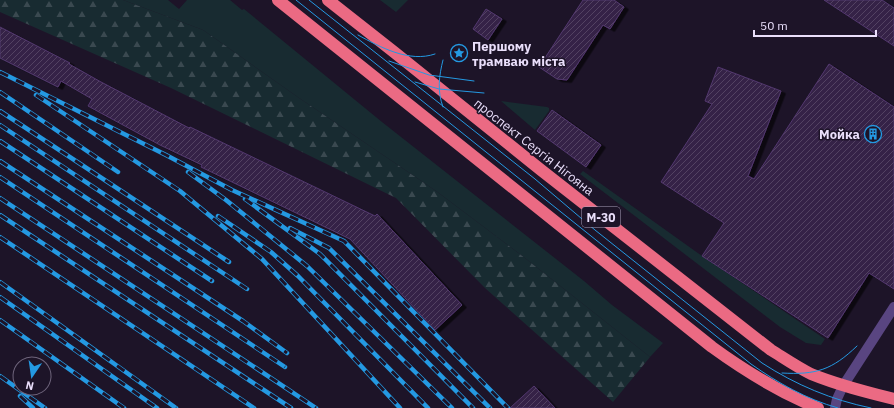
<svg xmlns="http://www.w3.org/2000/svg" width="894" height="408" font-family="'IBM Plex Sans',sans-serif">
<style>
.grass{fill:#182b31}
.forest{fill:url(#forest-firs)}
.building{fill:url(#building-hatch);stroke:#53386f;filter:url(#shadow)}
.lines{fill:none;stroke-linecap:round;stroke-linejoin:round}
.minor{stroke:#594581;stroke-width:10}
.highway{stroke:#eb6a83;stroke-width:12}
.tram{stroke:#2499e2;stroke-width:1}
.rail-casing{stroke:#2499e2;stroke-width:4.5}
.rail{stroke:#1d1428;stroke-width:3;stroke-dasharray:9;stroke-linecap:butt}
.labels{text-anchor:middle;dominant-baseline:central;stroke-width:3;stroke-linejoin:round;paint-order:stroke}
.shield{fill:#1d1428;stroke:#aca2bc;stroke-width:1}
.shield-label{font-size:12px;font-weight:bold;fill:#eadffb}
.poi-label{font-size:13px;font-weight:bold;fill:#eadffb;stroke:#1d1428;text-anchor:start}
.street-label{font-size:13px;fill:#eadffb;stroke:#1d1428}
</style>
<defs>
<pattern id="forest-firs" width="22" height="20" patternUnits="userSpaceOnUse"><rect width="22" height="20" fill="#182b31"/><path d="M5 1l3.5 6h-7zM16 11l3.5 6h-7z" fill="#3a4950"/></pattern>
<pattern id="building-hatch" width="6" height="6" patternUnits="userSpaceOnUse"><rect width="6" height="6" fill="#342347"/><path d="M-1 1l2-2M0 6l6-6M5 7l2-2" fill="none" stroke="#524262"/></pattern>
<filter id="shadow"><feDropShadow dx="4.5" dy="2.5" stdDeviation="0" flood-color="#0009"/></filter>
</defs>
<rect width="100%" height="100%" fill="#1d1428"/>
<!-- grass -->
<g class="grass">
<polygon points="123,0 168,0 179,9 187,0 230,0 242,10 244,9 382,122 584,281 612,305 663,343 650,357 521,255 436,191 299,98 203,30"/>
<polygon points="380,0 408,0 396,12"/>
<polygon points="501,101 547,107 549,108 549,111 535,130"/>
<polygon points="583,171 702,256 825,339 821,345 806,343 780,327 580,174"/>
</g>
<!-- forest -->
<polygon class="forest" points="0,0 123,0 203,30 299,98 436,191 521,255 650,357 613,402 485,288 396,198 171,88 0,12"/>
<!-- building -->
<g class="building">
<polygon points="583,0 614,0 624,7 610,29 603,25 567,80 557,79 539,67"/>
<polygon points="824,0 882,0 894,8 894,46"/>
<polygon points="486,9 502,19 488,40 473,29"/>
<polygon points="0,27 70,63 69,64 101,82 189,128 190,127 375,216 377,214 462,305 435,330 350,239 201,167 202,165 160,145 88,106 92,99 61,81 58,87 0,58"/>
<polygon points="829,64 894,107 894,289 869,273 828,338 702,256 724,223 661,182 712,104 705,101 718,67 781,91 748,176 754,179"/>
<polygon points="552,110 601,145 586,167 537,131"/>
<polygon points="534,386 555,408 510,408"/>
</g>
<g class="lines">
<!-- minor -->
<polyline class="minor" points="835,408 837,399 843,386 894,307"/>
<!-- highway -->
<g class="highway">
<path d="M 278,0 L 712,347 C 745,371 779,392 818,408"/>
<path d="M 328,0 L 394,52 L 541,170 L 771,350 C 784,358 797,367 811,374 C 838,385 866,392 894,399"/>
</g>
<!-- tram -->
<g class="tram">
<path d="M 296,0 L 751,364 C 778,383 806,399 838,408"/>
<path d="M 309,0 L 535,179 L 595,230 L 762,363 C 796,385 832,400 871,408"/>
<path d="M 358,35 C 380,47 409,63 435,54"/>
<path d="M 443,60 C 439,76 437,91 443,107"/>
<polyline points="389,61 429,75 474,81"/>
<polyline points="415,82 439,89 484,93"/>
<path d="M 782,373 C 816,375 832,370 857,346"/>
</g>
<!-- rail casing -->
<g class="rail-casing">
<g id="rail">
<polyline points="0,72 166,155 232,190 344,241 508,408"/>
<polyline points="0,92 118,172"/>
<polyline points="36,95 180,191 262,259 400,408"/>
<polyline points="0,111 229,262"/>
<polyline points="0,125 247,289"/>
<polyline points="0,141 212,281"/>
<polyline points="0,161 243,321 287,353"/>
<polyline points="188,172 226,200 307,266 452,408"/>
<polyline points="0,177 285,367"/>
<polyline points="0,198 316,408"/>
<polyline points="245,199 320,254 473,408"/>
<polyline points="0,215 291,408"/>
<polyline points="218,216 271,252 298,276 428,408"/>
<polyline points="290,228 329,248 490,408"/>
<polyline points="0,237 254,408"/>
<polyline points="0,282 176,408"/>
<polyline points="0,297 157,408"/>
<polyline points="0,320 124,408"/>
<polyline points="0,376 45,408"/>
<polyline points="20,396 33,408"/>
</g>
</g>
<!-- rail -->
<use href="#rail" class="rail"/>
</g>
<!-- icons -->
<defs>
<g id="sight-ring" transform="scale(0.9)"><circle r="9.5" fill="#1d1428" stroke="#2499e2" stroke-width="1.5"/><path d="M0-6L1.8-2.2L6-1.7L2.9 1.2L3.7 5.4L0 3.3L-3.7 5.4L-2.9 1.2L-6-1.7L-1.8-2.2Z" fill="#2499e2"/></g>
<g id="building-ring" transform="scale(0.9)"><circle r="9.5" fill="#1d1428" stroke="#2499e2" stroke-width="1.5"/><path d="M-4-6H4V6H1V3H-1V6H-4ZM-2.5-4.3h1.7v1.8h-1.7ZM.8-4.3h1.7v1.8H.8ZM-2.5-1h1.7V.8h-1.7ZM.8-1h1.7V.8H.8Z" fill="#2499e2"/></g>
</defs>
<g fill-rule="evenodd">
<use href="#sight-ring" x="459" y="53"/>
<use href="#building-ring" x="873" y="134"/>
</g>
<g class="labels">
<!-- shield labels -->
<rect class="shield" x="582" y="207" width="38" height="20" rx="3"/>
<g class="shield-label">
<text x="601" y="217">М-30</text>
</g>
<!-- poi labels -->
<g class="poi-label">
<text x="472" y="46">Першому<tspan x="472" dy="15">трамваю міста</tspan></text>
<text x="860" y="134" text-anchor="end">Мойка</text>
</g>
<!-- street labels -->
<g class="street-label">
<text transform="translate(534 147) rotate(38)">проспект Сергія Нігояна</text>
</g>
</g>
<!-- north arrow -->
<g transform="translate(32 376) rotate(193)"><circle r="19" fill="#1d1428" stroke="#6f657c"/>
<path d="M0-3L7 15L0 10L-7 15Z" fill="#2499e2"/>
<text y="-6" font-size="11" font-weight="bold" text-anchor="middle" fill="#eadffb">N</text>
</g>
<!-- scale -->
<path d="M754 30v6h122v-6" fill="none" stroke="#eadffb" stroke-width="2"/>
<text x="760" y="30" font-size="12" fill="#eadffb" stroke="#1d1428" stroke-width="3" paint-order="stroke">50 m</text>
</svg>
